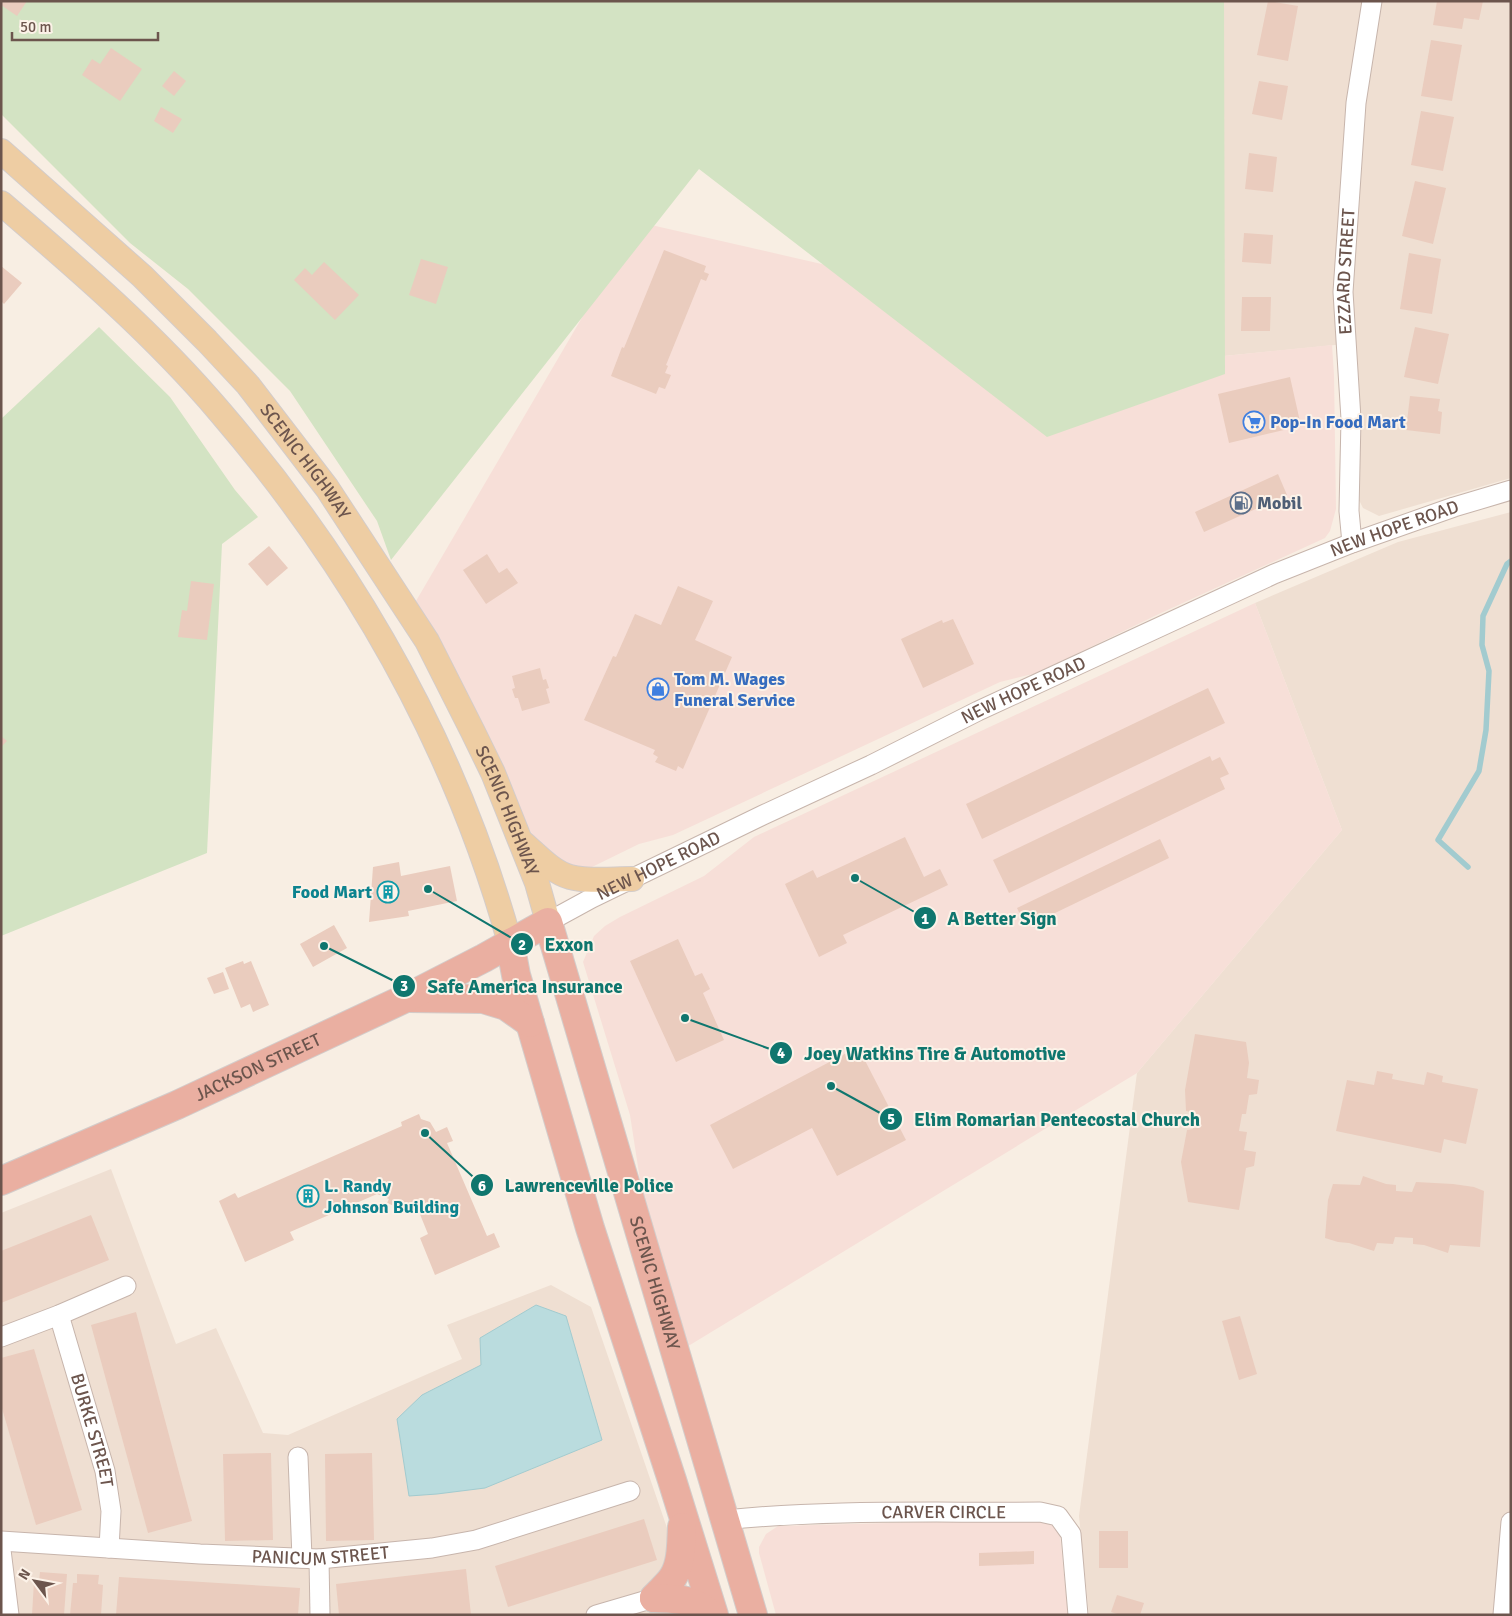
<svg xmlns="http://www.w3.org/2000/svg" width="1512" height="1616" font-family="Signika,sans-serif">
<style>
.residential{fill:#efdfd2}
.commercial{fill:#f7dfd8}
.green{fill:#d3e3c3}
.water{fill:#badcde;stroke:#a2cbcf}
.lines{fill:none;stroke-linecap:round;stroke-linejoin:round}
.stream{stroke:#a2cbcf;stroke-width:5.5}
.building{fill:#eaccbe}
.minor-casing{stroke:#c7b5ac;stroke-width:21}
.major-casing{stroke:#d3ccca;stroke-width:26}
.highway-casing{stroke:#d3ccca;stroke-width:30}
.minor{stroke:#fff;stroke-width:19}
.major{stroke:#eecda3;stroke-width:24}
.highway{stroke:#eaafa1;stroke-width:28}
.labels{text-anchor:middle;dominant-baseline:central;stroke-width:4;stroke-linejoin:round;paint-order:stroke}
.street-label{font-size:18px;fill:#6c554d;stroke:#fcf2e8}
.shop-label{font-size:18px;font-weight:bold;fill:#366cbe;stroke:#fcf2e8;text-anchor:start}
.service-label{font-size:18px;font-weight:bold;fill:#4e5e75;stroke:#fcf2e8;text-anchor:start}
.culture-label{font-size:18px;font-weight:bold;fill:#0d838f;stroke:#fcf2e8;text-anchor:end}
.leader{fill:none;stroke:#0f766e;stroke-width:2}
.callout-dot{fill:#0f766e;stroke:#fcf2e8;stroke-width:2}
.mark-label{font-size:15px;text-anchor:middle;font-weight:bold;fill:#fff}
.callout-label{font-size:19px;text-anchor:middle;font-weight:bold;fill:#0f766e;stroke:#fcf2e8;stroke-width:4;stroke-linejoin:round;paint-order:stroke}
</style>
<rect width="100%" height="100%" fill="#f8eee3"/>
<!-- residential -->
<g class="residential">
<polygon points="1224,1 1511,1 1511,478 1379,516 1363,508 1356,494 1355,343 1224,356"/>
<polygon points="1511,512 1511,1615 1089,1615 1079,1516 1137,1073 1342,830 1255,603 1398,542"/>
<polygon points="111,1169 176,1344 216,1328 263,1433 288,1435 462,1359 447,1325 551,1285 591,1307 697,1615 1,1615 1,1213"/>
</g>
<!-- commercial -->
<g class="commercial">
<polygon points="638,222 1224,356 1332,345 1334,375 1336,509 1330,531 1325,538 1161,613 1037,673 1000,682 673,835 639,844 592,867 574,868 542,852 531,833 463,689 416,601"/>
<polygon points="1255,603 1342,830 1137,1073 685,1348 643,1199 630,1115 583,962 594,936 605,926 620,917 704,876 754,837"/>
<polygon points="1033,1519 1047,1522 1056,1527 1060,1535 1068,1615 776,1615 759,1553 759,1547 766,1534 778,1526"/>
</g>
<!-- green -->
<g class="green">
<polygon points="1,1 1224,1 1225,374 1047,437 699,169 391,560 377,521 290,391 188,289 130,243 1,114"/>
<polygon points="99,327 170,397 235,490 258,517 222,544 207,853 1,936 1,419"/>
</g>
<!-- water -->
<polygon class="water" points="536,1305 566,1316 602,1440 485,1488 437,1494 409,1496 397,1419 422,1395 481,1365 480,1338"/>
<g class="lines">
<!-- stream -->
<polyline class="stream" points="1468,867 1438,840 1479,771 1486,730 1489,671 1482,645 1483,616 1507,564 1511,561"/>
</g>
<!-- building -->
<g class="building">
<polygon points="1,1 27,1 17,16 1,5"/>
<polygon points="1268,1 1298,6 1288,61 1257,55"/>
<polygon points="1437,1 1483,1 1479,20 1464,18 1462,29 1433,25"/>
<polygon points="1431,40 1462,45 1452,101 1421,96"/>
<polygon points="111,48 142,69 120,101 82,75 92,59 100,64"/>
<polygon points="174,71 186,81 174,96 162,86"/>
<polygon points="1259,81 1288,86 1282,120 1252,114"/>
<polygon points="161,107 182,119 173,133 154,121"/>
<polygon points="1421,111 1454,117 1443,171 1411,165"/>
<polygon points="1249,153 1277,157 1273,192 1245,189"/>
<polygon points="1415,181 1446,188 1433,244 1402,236"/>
<polygon points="1244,233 1273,235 1271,264 1242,262"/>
<polygon points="664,250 706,266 704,272 709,274 706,281 701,279 666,365 668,366 665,373 671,375 665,389 659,387 656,394 611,376 622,347 624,348"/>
<polygon points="1409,253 1441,259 1432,314 1400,309"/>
<polygon points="421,259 448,267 436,304 409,295"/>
<polygon points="324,262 359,295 335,320 294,280 305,268 312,275"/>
<polygon points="1,266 22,283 4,304 1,301"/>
<polygon points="1242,297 1271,297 1270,331 1241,331"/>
<polygon points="1415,327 1449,334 1438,384 1404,377"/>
<polygon points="1290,377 1301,426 1229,443 1218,394"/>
<polygon points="1410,396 1440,399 1438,411 1442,412 1440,434 1406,430"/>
<polygon points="1278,474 1287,495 1204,532 1195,512"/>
<polygon points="269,546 288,568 267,586 248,564"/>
<polygon points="487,554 499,573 507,568 518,583 486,604 463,570"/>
<polygon points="191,581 214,584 207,640 178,637 182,610 187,611"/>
<polygon points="678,586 713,601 695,640 732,657 683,769 678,766 676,771 655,762 658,757 653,754 655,750 584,720 613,656 616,657 635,614 661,625"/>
<polygon points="953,619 974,664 923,688 901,639 942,620 943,623"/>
<polygon points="540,668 543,680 546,679 549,688 546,689 550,703 522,711 518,698 515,698 512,689 515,688 512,676"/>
<polygon points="1208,688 1225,723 982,839 966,804"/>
<polygon points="1,736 7,741 1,747"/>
<polygon points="1210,756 1212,761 1220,757 1229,774 1220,778 1225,789 1009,893 993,860"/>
<polygon points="905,837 924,877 940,869 948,885 843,935 847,943 819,957 785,884 813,870 817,878"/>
<polygon points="1160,839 1169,858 1026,927 1017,908"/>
<polygon points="399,862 401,876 450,866 457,901 408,911 409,916 369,922 373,867"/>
<polygon points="334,925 347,948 313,967 300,944"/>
<polygon points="678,939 695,976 702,973 710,989 703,993 724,1040 676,1062 630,961"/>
<polygon points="243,961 244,964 251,961 269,1005 253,1012 250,1004 241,1008 225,968"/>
<polygon points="223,972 229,989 214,994 207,978"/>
<polygon points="1195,1034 1246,1042 1249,1063 1247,1078 1259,1080 1257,1094 1249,1095 1246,1114 1242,1114 1239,1131 1247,1132 1244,1150 1256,1152 1254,1166 1246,1168 1239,1210 1188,1202 1181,1162 1187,1130 1193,1129 1196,1113 1186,1111 1185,1090"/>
<polygon points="858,1047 906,1140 837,1176 812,1128 733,1169 710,1125"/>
<polygon points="1377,1071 1393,1074 1392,1079 1424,1085 1427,1072 1443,1076 1442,1082 1478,1089 1466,1144 1444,1139 1441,1153 1336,1131 1347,1080 1374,1085"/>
<polygon points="419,1114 421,1119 430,1122 436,1132 447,1127 453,1141 447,1143 487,1236 494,1233 500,1247 435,1275 420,1238 428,1234 419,1212 411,1208 409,1212 387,1203 389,1199 377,1194 290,1232 294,1240 245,1262 219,1201 235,1193 238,1198 402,1126 401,1122"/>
<polygon points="1363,1176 1386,1184 1396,1185 1396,1191 1412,1192 1416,1182 1453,1184 1474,1187 1484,1191 1480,1247 1450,1245 1448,1253 1424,1245 1413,1244 1413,1238 1395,1237 1393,1244 1377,1243 1374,1251 1349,1243 1338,1242 1325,1238 1328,1200 1333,1184 1360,1185"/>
<polygon points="91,1215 109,1260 1,1303 1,1251"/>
<polygon points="136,1312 192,1521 148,1533 91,1325"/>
<polygon points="1240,1316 1257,1374 1239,1380 1222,1321"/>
<polygon points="34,1349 82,1510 36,1525 1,1405 1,1358"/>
<polygon points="271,1453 273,1540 225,1541 223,1454"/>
<polygon points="372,1453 374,1540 326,1541 325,1454"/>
<polygon points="644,1519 657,1560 508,1607 495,1566"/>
<rect x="1099" y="1531" width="29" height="37"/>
<polygon points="1034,1551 1034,1564 979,1566 979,1553"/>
<polygon points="466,1569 471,1615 339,1615 336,1584"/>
<polygon points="40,1572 67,1574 64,1615 32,1615 34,1581 39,1581"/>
<polygon points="77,1574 99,1575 98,1584 103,1585 101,1615 70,1615 73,1583 77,1583"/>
<polygon points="119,1577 300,1588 298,1615 116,1615"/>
<polygon points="1117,1595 1144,1603 1140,1615 1120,1615 1111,1612"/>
</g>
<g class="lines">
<!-- minor casing -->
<g class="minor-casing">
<g id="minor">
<path id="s1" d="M 1352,543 L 1349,511 L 1351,419 L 1343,292 L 1356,103 L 1372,1"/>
<path id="s2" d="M 548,922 L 592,898 L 763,815 L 871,765 L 978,711 L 1274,574 L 1352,543 L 1454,507 L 1511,490"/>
<path id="s3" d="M 59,1315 L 105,1471 L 111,1511 L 109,1548"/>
<polyline points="1,1337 59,1315 126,1286"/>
<polyline points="298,1457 302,1558"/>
<path id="s4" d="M 725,1520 C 829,1509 935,1513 1040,1512 L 1058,1516 L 1071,1534 L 1078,1615"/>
<path id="s5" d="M 1,1541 L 200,1554 L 319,1559 L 432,1548 L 476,1540 L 630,1491"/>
<polyline points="1,1550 9,1615"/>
<polyline points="319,1559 320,1615"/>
<polyline points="596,1615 654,1598"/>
<polyline points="1503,1615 1511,1522"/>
</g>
</g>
<!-- major casing -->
<g class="major-casing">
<g id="major">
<path id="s6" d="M 1,151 L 142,276 L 207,341 L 248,385 L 327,488 L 427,641 L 473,732 L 493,773 L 537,883 L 548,922"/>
<path d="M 1,203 C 77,268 155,335 220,412 C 354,568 455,745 510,943"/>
<path d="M 523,843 C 537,855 552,872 570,877 C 589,882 612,879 632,879"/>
</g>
</g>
<!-- highway casing -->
<g class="highway-casing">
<g id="highway">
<polyline points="510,943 516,975 590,1228 672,1480 714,1615"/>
<polyline points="410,998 483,999 506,1006 530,1023"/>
<path id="s7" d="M 1,1181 L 177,1105 L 406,998 L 484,958 L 548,922 L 753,1615"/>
<path d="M 654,1598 C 660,1591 668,1585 673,1577 C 682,1563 681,1543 682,1527"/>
<path d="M 654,1598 C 680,1599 691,1598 712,1615"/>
</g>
</g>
<!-- minor -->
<use href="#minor" class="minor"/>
<!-- major -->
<use href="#major" class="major"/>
<!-- highway -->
<use href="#highway" class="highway"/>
</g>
<!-- icons -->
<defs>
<g id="supermarket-ring" transform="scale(1.125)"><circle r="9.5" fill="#fcf2e8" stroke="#3f7fe0" stroke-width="1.5"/><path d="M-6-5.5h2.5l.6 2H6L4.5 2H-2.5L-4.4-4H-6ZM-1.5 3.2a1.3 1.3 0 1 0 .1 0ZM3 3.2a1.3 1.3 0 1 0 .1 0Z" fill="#3f7fe0"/></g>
<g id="fuel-ring" transform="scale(1.125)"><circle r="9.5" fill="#fcf2e8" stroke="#5c6f8a" stroke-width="1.5"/><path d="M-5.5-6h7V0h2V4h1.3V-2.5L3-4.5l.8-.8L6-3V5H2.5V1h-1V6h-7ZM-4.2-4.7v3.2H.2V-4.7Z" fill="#5c6f8a"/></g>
<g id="shop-ring" transform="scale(1.125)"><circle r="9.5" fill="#fcf2e8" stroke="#3f7fe0" stroke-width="1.5"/><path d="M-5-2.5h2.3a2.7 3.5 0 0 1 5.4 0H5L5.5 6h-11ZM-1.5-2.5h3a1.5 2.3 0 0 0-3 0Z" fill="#3f7fe0"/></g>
<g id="building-ring" transform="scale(1.125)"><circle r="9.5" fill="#fcf2e8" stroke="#0f9aa8" stroke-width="1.5"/><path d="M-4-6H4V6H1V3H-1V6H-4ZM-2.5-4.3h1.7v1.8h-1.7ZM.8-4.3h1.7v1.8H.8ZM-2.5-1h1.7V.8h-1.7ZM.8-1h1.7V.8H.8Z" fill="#0f9aa8"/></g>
</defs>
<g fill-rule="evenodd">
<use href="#supermarket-ring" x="1254" y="422"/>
<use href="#fuel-ring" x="1241" y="503"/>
<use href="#shop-ring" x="658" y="689"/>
<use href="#building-ring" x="388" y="892"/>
<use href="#building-ring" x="308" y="1196"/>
</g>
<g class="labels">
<!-- street labels -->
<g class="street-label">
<text stroke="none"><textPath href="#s1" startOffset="272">EZZARD STREET</textPath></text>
<text stroke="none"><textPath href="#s6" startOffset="436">SCENIC HIGHWAY</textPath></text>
<text stroke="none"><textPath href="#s2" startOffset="934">NEW HOPE ROAD</textPath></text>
<text stroke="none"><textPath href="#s2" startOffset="529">NEW HOPE ROAD</textPath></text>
<text stroke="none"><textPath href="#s6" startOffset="841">SCENIC HIGHWAY</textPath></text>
<text stroke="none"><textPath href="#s2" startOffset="124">NEW HOPE ROAD</textPath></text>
<text stroke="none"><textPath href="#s7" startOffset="281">JACKSON STREET</textPath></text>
<text stroke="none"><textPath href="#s7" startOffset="982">SCENIC HIGHWAY</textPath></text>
<text stroke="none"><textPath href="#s3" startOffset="120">BURKE STREET</textPath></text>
<text stroke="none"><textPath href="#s4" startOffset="219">CARVER CIRCLE</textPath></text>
<text stroke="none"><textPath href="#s5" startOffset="320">PANICUM STREET</textPath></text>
</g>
<!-- shop labels -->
<g class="shop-label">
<text x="1270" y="422">Pop-In Food Mart</text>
<text x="674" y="679">Tom M. Wages<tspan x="674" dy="21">Funeral Service</tspan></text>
</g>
<!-- service labels -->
<g class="service-label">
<text x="1257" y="503">Mobil</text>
</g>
<!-- culture labels -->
<g class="culture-label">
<text x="372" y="892">Food Mart</text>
<text x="324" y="1186" text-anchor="start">L. Randy<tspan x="324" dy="21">Johnson Building</tspan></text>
</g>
</g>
<!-- callouts -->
<path class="leader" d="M855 878L925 918M428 889L522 944M324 946L404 986M685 1018L781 1053M831 1086L891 1119M425 1133L482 1185"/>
<g class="callout-dot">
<circle cx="855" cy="878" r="5"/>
<circle cx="428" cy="889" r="5"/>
<circle cx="324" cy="946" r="5"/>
<circle cx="685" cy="1018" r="5"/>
<circle cx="831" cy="1086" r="5"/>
<circle cx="425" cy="1133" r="5"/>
<circle cx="925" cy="918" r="12"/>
<circle cx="522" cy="944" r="12"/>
<circle cx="404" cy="986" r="12"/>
<circle cx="781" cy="1053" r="12"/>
<circle cx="891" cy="1119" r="12"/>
<circle cx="482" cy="1185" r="12"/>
</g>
<g class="mark-label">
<text x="925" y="924">1</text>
<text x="522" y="950">2</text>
<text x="404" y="991">3</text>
<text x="781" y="1058">4</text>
<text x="891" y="1124">5</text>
<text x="482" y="1191">6</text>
</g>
<g class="callout-label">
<text x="1002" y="925">A Better Sign</text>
<text x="569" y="951">Exxon</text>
<text x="525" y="993">Safe America Insurance</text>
<text x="935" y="1060">Joey Watkins Tire &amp; Automotive</text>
<text x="1057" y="1126">Elim Romarian Pentecostal Church</text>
<text x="589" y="1192">Lawrenceville Police</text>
</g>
<!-- border -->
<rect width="1512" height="1616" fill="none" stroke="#6c554d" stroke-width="5"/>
<!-- north arrow -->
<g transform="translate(35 1581) rotate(302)" stroke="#fcf2e8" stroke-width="4" paint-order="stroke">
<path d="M0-4L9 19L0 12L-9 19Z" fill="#6c554d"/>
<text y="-8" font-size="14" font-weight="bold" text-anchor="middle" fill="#6c554d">N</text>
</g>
<!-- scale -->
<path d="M12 32v8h146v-8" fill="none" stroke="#6c554d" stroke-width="2.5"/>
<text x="20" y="32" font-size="15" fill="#6c554d" stroke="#fcf2e8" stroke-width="4" paint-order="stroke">50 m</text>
</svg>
